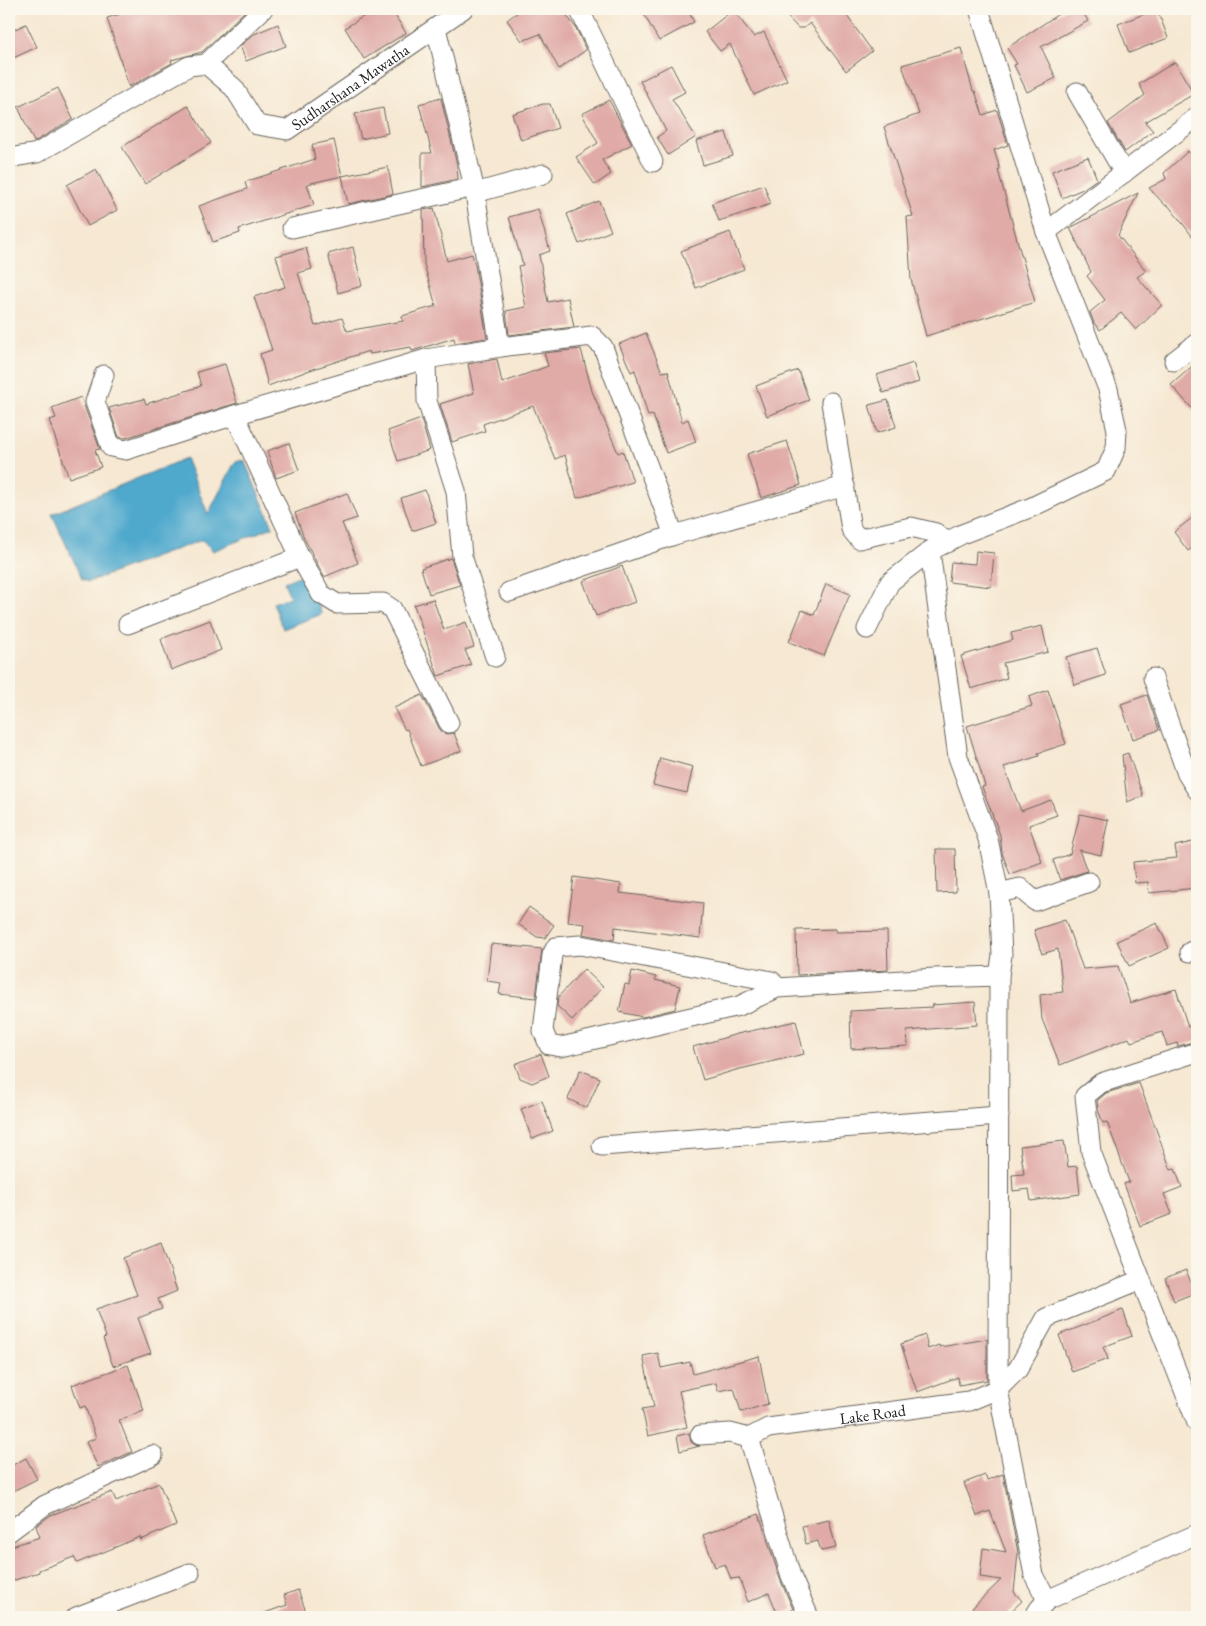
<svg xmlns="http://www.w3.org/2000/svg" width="1206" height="1626" font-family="'EB Garamond',serif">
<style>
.water{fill:#50a9cd;stroke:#366274}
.building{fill:#e0aaa7}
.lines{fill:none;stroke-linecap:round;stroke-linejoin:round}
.minor-casing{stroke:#68635c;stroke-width:21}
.minor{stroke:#fff;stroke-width:19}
.labels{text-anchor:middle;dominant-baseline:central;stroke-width:4;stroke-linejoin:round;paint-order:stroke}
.street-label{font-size:16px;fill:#1c1c1c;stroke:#fbf7ec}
</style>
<rect width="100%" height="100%" fill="#fbf7ec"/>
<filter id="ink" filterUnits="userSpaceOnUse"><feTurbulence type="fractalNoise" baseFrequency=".02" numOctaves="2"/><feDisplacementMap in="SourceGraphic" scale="10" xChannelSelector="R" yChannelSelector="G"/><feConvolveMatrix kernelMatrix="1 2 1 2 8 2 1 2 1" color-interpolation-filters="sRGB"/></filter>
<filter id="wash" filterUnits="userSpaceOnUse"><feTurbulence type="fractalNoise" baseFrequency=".0096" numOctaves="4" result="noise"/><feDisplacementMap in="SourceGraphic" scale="20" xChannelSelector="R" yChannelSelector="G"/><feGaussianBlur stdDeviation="1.12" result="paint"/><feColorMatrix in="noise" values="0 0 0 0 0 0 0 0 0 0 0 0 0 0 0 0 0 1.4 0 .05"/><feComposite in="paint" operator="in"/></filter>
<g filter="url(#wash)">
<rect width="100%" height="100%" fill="#f6e8d2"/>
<!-- water -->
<g class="water">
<polygon points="186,458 208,514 235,462 244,460 273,527 213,551 202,540 88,582 82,579 52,514"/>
<polygon points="306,573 322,614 283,629 273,603 290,597 284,582"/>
</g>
<g id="blocks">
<!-- building -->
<g class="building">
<polygon points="137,9 245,9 246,10 202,52 171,60 172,63 129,87 107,18"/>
<polygon points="375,9 391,9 406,33 364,59 345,28"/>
<polygon points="522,9 562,9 576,28 586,50 559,69 540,34 522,41 507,20"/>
<polygon points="641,9 687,9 694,22 659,41"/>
<polygon points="780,9 842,9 872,51 846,71 810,23 804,28 798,28"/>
<polygon points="1066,9 1081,9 1088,21 1041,47 1056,78 1027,92 1014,65 1017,64 1007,48"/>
<polygon points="1157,9 1168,38 1129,53 1118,24"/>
<polygon points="733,10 754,37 764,32 787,80 754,95 730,44 720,51 705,32"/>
<polygon points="26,24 37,47 9,60 9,32"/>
<polygon points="278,24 286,46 246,61 240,46 254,34"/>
<polygon points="961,48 973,91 975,91 983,115 997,110 1008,145 994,150 1000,169 998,170 1019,247 1035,302 926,336 911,279 907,217 913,216 884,127 919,114 902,65"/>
<polygon points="1175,62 1194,94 1145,122 1153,131 1125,152 1108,123 1145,95 1139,84"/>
<polygon points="671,65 685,92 672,99 696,137 668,155 657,137 666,131 640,81"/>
<polygon points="58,88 73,119 34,142 18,107"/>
<polygon points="441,98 457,165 458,179 422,187 422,153 432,153 419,104"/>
<polygon points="609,100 632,144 602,160 611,174 595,185 576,157 598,143 582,114"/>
<polygon points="543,104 550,104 558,128 521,140 512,114"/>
<polygon points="188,106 211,143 145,184 122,147"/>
<polygon points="383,108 388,133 361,139 355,114"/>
<polygon points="726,132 733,156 703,165 696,141"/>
<polygon points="334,140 342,176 307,184 314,205 239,229 240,233 213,242 199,206 247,189 245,182 315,159 312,145"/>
<polygon points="1188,151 1197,161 1197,242 1168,205 1166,206 1149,188 1166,179 1164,173"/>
<polygon points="1088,157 1097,179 1083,189 1062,198 1052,171"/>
<polygon points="388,167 393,194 348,204 342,176"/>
<polygon points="96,169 117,210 88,226 67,185"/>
<polygon points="764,185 771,204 719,221 712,203"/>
<polygon points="1138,193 1118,235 1146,271 1137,277 1162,305 1136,330 1121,313 1100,330 1094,323 1090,312 1105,300 1087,276 1091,272 1070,228"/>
<polygon points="599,201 611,231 579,244 567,214"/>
<polygon points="434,208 447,261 472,254 475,265 487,338 455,343 454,338 412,351 411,347 370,354 369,351 310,370 268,386 260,354 272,350 254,297 285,287 276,256 306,248 312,269 298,273 315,326 342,318 347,331 403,321 402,316 436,306 424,264 423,210"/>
<polygon points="538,209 550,251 539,255 548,302 568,298 574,327 509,335 506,311 526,307 518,266 523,265 509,217"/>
<polygon points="730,232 744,269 696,288 681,251"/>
<polygon points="353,247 362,286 338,293 328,254"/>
<polygon points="646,333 662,372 668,371 682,422 688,419 696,442 666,453 653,415 648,416 635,370 631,372 619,344"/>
<polygon points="581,349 592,391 618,453 623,451 633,482 577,498 565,455 555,459 533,406 483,424 485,431 452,442 440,404 474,393 468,364 497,359 502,383 548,366 544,353"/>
<polygon points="1197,362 1197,414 1171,385"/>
<polygon points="913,363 919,382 883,393 877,375"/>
<polygon points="225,364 237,403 125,438 119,437 109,408 144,399 146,404 201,386 197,372"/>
<polygon points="798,370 809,400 767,416 756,386"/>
<polygon points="81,397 100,449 95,450 101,467 69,478 49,420 56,418 52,408"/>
<polygon points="888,400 896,427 877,433 869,405"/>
<polygon points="421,419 430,450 398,461 388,431"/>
<polygon points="787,441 801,485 761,498 747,454"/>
<polygon points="289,443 299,470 276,478 267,451"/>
<polygon points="425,490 436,523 412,531 401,498"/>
<polygon points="347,493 357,518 342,523 358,563 324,577 304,538 295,513"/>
<polygon points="1197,514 1197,544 1188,551 1174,532"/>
<polygon points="976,551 994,553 991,587 949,582 951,562 975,564"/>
<polygon points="451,558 460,585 429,594 421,568"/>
<polygon points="622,566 635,602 596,616 583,581"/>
<polygon points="826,584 850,594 824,656 789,642 802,610 814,615"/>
<polygon points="433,599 444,630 466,622 474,647 465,650 471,665 438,676 414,605"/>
<polygon points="210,620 221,650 171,670 161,639"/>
<polygon points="1042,626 1048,652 1003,663 1007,678 971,689 961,656 1013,640 1011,633"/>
<polygon points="1097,648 1106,675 1075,685 1066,657"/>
<polygon points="1048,690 1066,744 1038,753 1039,756 1004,767 1021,811 1051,800 1057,815 1029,825 1042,862 1010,874 1002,853 1000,835 982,787 985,786 967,726 1032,706 1029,697"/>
<polygon points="422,695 439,728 443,733 448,734 454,733 461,751 421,766 407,729 405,730 394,708"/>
<polygon points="1147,695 1159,730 1133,739 1121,704"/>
<polygon points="1128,753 1143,796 1127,802 1122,755"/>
<polygon points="660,758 693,767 687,793 653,785"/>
<polygon points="1080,814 1108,820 1101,855 1079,850 1087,871 1060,880 1053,860 1070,854"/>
<polygon points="1197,841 1197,888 1149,893 1148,882 1135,883 1133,862 1177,858 1175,846"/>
<polygon points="936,849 955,849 956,892 937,893"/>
<polygon points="574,877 621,884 620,893 703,903 700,938 615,927 614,940 583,934 585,924 568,922"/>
<polygon points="529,907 554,925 545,938 537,937 518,924"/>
<polygon points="1065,920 1083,969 1118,966 1130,1003 1176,989 1188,1027 1197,1024 1197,1041 1178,1046 1177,1043 1167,1046 1162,1032 1131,1042 1129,1038 1060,1065 1042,1019 1040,995 1063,992 1058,949 1042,954 1034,930"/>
<polygon points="1157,923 1169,948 1129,966 1117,941"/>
<polygon points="836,929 836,932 887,931 888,970 797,975 796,930"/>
<polygon points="491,944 542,949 536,998 499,994 501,983 487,981"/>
<polygon points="584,969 603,987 572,1020 557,1006 558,997"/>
<polygon points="632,971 656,977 655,980 680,986 675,1009 643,1017 619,1012 625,984 629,985"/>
<polygon points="975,1002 977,1025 907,1031 908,1046 851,1049 850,1011 933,1007 932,1005"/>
<polygon points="796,1021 804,1054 736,1070 703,1080 693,1047 737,1034"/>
<polygon points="541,1054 549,1076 532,1083 520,1078 515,1064"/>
<polygon points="580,1070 600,1078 587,1108 568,1099"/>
<polygon points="1139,1083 1171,1170 1175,1169 1182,1187 1164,1194 1172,1214 1140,1226 1124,1184 1129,1182 1107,1122 1103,1123 1098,1110 1097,1101 1106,1093"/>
<polygon points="542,1101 553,1131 532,1139 521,1109"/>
<polygon points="1064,1141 1068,1167 1077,1166 1080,1194 1031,1201 1029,1189 1013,1191 1012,1175 1024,1174 1020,1146"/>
<polygon points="161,1243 177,1291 158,1299 162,1309 138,1318 151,1353 113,1366 103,1338 106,1337 96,1309 137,1295 123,1258"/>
<polygon points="1186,1270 1195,1293 1174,1301 1165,1278"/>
<polygon points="1123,1310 1132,1336 1103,1347 1108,1359 1072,1372 1059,1335"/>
<polygon points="925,1335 928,1349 939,1345 940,1347 987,1339 987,1380 959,1385 958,1377 917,1392 901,1344"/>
<polygon points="658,1353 661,1368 690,1362 693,1374 759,1356 768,1404 741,1412 734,1388 718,1391 716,1383 679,1391 687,1427 648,1436 642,1409 654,1407 643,1356"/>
<polygon points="128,1365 144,1411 119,1420 132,1452 98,1467 86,1442 96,1438 85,1406 80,1408 72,1385"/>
<polygon points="689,1433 691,1442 695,1445 700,1446 680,1451 677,1436"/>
<polygon points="26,1458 37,1479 9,1493 9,1467"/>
<polygon points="1003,1474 1018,1553 1014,1592 1022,1601 1005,1617 963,1617 1001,1580 980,1577 983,1548 1006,1552 990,1511 977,1516 964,1483 985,1475 987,1480"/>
<polygon points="159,1483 176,1525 141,1540 140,1537 77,1563 74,1557 39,1570 39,1572 9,1582 9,1547 40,1537 36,1526 51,1515 112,1492 116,1501"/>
<polygon points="759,1514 780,1579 793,1609 778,1615 769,1593 748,1602 739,1578 731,1579 725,1564 715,1567 703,1535"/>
<polygon points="829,1520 836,1548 821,1551 818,1541 806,1544 802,1526"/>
<polygon points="298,1590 308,1617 259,1617 259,1615 287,1605 284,1595"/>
</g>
</g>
</g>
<g filter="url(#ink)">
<use href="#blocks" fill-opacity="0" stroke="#68635c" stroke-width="1"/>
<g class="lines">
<!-- minor casing -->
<g class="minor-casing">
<g id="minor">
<polyline points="579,9 653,162"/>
<polyline points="436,28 474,187 500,347"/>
<polyline points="206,64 263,9"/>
<polyline points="1077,92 1124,173"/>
<path id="s1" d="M 9,158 L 37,153 L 189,66 L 206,64 L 234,88 L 257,125 L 287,130 L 463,9"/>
<polyline points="475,193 543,174"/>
<polyline points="292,228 474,187"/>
<polyline points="1046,232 1197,117"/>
<polyline points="426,359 427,401 456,491 462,556 495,657"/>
<polyline points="1174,361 1197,343"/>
<polyline points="104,375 95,402 111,447 126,450 235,415 426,359 500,347 592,336 603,347 674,535"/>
<polyline points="831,402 851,529 859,539 911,527 936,533 947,543"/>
<polyline points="235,415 300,557 321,594 337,604 383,603 392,609 449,723"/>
<polyline points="930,551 958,757 988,839 999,893 1002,955 999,976 998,1389 1034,1575 1047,1600"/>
<polyline points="509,592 674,535 845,486"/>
<polyline points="128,624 300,557"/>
<polyline points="867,629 890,582 930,551 962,534 1032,507 1106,471 1116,448 1117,430 1108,389 1046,232 979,9"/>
<polyline points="1153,678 1187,774 1197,790"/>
<polyline points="999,893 1020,888 1035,901 1089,882"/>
<polyline points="1190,952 1197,949"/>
<polyline points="777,988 772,981 580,945 556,947 552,955 543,1031 549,1045 561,1047 739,1006 777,988 935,978 999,976"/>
<polyline points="1197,1052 1101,1083 1085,1096 1091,1152 1197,1423"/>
<polyline points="602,1146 999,1116"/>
<polyline points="700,1435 730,1433 749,1438"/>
<polyline points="9,1532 45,1505 153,1455"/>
<polyline points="76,1617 190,1573"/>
<path id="s2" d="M 809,1617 L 791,1576 L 749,1438 L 768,1428 L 969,1401 L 998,1389 L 1018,1369 L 1046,1318 L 1140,1280"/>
<polyline points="1034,1617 1039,1609 1047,1600 1197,1534"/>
</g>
</g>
<!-- minor -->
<use href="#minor" class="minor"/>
</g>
</g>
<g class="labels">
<!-- street labels -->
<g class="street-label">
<text stroke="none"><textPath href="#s1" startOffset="408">Sudharshana Mawatha</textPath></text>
<text stroke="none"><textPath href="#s2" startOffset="316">Lake Road</textPath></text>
</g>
</g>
<!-- margin -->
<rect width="1206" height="1626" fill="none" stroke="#fbf7ec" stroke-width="30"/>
</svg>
